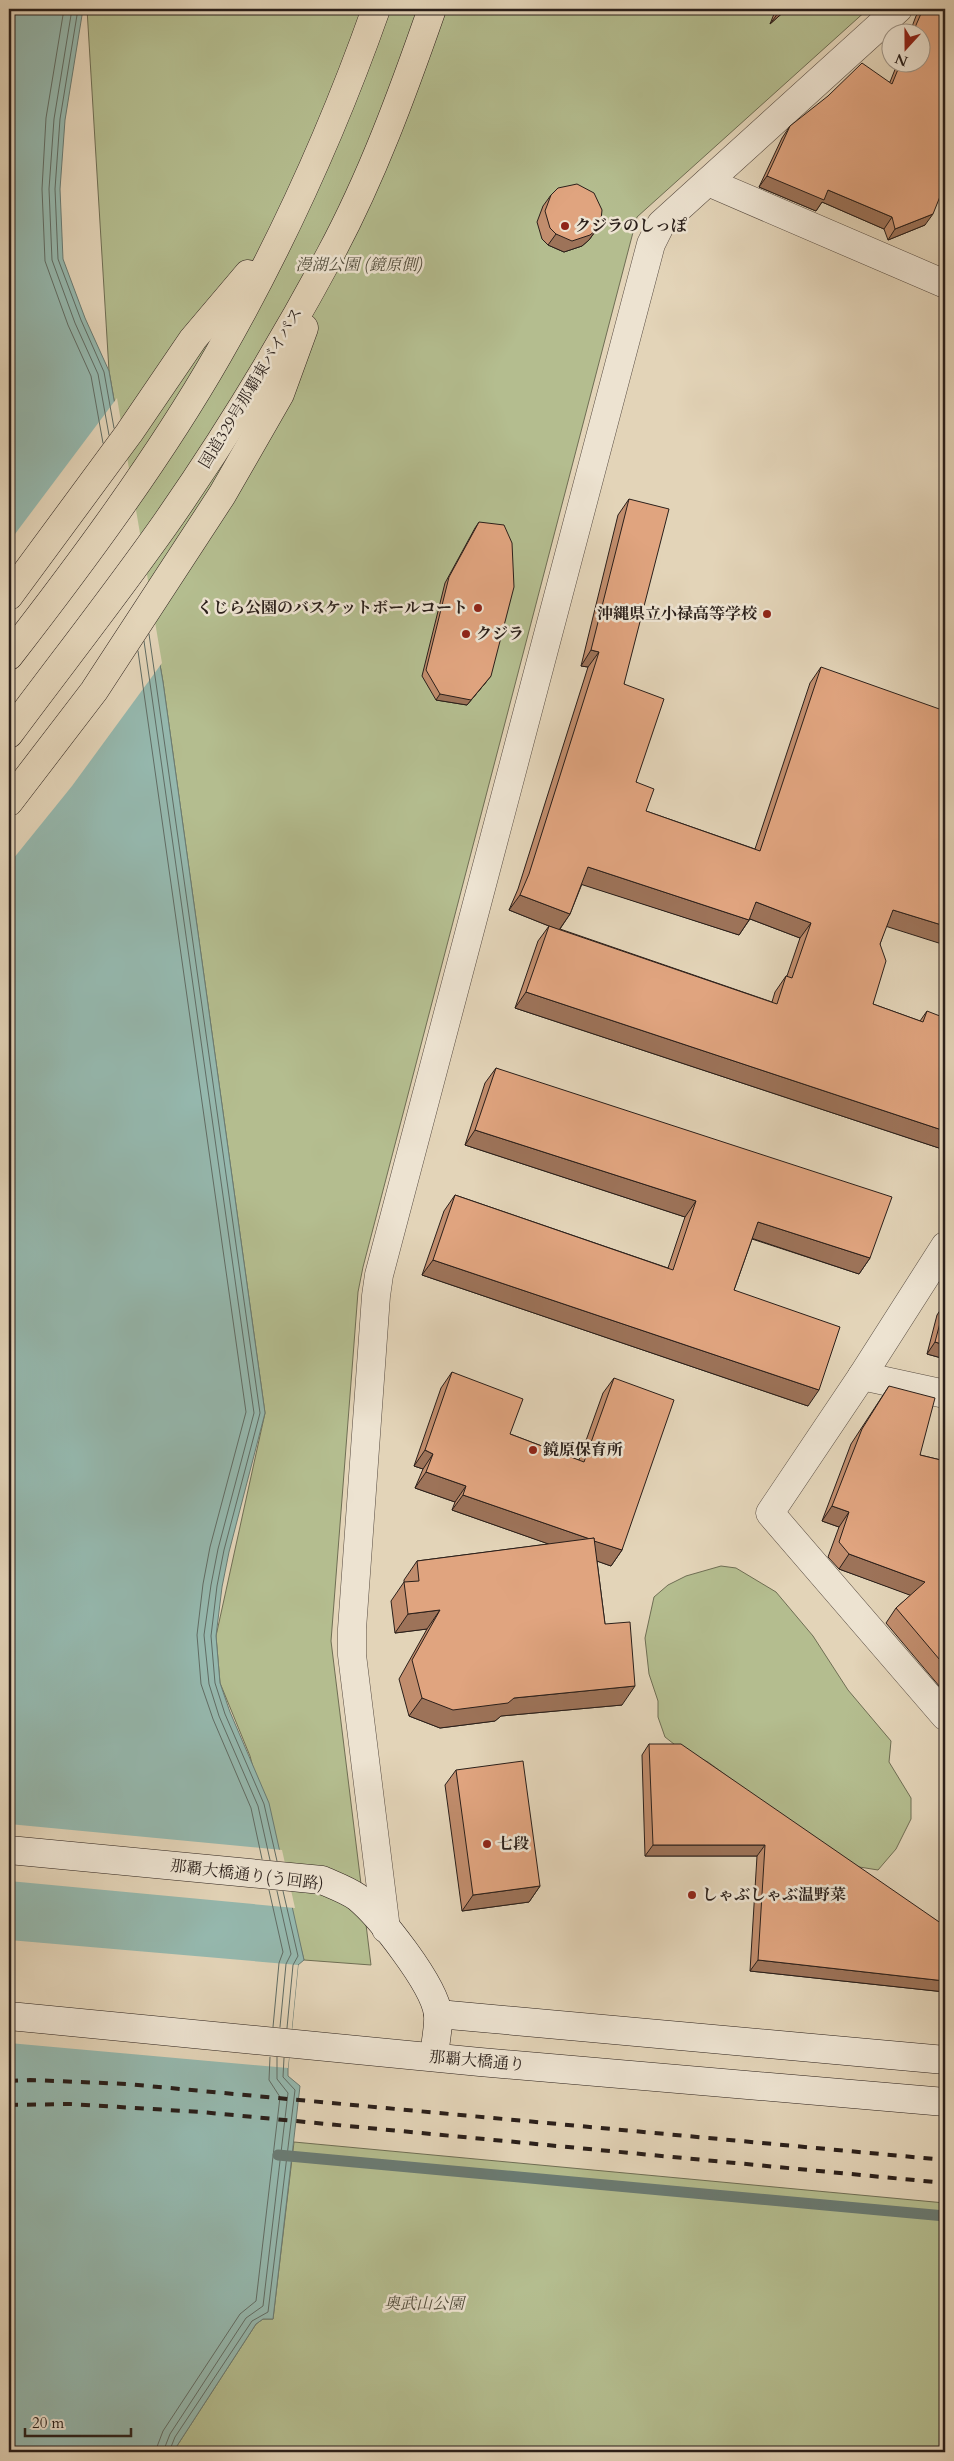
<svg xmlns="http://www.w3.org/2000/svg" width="954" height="2461" font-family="Cardo,'Noto Serif JP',serif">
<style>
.green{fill:#b4bd8f;stroke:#6f6e54}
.water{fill:#95b8ae;stroke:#6a7b73}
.pier{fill:#e3d4b8}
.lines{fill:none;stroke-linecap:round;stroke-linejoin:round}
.shore{stroke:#606c64;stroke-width:1}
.stream{stroke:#6a7b73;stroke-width:11}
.street-casing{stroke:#584c42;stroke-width:29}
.secondary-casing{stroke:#2a1f1a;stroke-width:29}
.highway-casing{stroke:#2a1f1a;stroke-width:29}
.street{stroke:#ede3d1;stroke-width:28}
.secondary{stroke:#ede3d1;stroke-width:28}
.highway{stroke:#e3d4b8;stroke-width:28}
.rail{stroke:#2a1f1a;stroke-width:4;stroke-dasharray:9 9;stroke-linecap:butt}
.wall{fill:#c18d6d;stroke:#2a1f1a;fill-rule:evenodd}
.shaded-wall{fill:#9d7359;stroke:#2a1f1a}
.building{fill:#e0a47f;stroke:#2a1f1a}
.poi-dot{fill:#8f2418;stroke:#ede3d1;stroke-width:2}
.labels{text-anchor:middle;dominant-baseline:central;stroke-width:5;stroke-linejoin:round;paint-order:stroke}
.poi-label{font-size:16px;font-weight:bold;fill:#2a1f1a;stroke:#ede3d1;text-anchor:start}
.park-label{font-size:16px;font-style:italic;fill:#534e3d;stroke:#ede3d1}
.street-label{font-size:16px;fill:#2a1f1a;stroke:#ede3d1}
</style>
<rect width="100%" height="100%" fill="#e3d4b8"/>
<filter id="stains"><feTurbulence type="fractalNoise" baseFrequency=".004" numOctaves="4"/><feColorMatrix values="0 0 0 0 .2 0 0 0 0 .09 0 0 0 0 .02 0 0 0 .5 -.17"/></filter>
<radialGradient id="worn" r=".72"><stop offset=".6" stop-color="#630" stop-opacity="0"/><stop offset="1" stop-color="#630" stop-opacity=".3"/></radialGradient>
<!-- green -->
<g class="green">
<polygon points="87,9 868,9 637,217 363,1267 358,1292 331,1641 371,1965 304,1960 250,1756 220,1683 216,1636 265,1413 163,682 109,371"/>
<polygon points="721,1566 736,1568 776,1592 813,1636 848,1690 891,1741 889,1762 911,1798 911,1819 896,1849 878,1870 847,1865 708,1762 679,1748 665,1737 658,1717 658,1701 649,1674 645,1638 654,1597 668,1585 686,1576"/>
<polygon points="294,2142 945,2203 945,2452 173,2452 256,2324 263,2319 273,2319"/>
</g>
<!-- water -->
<polygon class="water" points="9,9 83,9 65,120 60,189 63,259 85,318 109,371 163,682 265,1413 229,1552 222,1587 216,1636 220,1683 230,1712 269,1803 304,1960 298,1965 288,2068 288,2076 300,2086 273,2319 263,2319 256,2324 173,2452 9,2452"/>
<!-- pier -->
<g class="pier">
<polygon points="117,398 162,663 72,786 9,864 9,542"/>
<polygon points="9,1824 282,1850 295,1908 9,1881"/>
<polygon points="9,1940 298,1965 288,2068 9,2043"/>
</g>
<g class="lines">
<!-- shore -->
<g class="shore">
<polyline points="64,9 46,118 42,189 45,261 68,325 91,376 103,443"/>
<polyline points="72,9 54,119 49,189 52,260 75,323 98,374 109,435"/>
<polyline points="78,9 60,119 55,189 58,259 81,320 104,372 114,428"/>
<polyline points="149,634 260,1413 224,1550 217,1586 211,1636 215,1683 225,1714 264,1804 277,1861"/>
<polyline points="144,641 254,1413 218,1549 211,1585 204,1635 209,1684 219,1716 258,1806 270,1860"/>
<polyline points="138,651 246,1412 210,1547 203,1584 197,1635 201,1684 213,1719 251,1808 262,1859"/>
<polyline points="269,1890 283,1952 279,1963 273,2027"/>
<polyline points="277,1891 291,1954 286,1964 280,2027"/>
<polyline points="283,1891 298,1956 293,1965 287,2028"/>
<polyline points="155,2452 163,2431 240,2314 256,2301 280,2097 269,2080 270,2057"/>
<polyline points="163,2452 170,2434 246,2318 263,2306 288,2093 277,2079 277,2057"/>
<polyline points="169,2452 175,2437 252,2321 268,2312 295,2090 283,2077 284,2058"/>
</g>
<!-- stream -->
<polyline class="stream" points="278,2155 945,2216"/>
<!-- street casing -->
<g class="street-casing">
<g id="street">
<polyline points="708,182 945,284"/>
<polyline points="945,1246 862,1376 770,1513 945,1716"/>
<polyline points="862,1376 945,1394"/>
<polyline points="386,1929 352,1655 352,1629 376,1296 379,1275 651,244 661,224 898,9"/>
</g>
</g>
<!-- secondary casing -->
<g class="secondary-casing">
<g id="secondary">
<path d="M 9,1850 L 322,1880 C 333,1885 347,1890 357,1897 C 380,1916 434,1984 438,2014 C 439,2027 435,2043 434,2057"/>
<polyline points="438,2014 945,2060"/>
<polyline points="9,2016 480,2062 945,2102"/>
</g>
</g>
<!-- highway casing -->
<g class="highway-casing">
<g id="highway">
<polyline points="9,596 129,433 193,339 248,274"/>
<path d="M 9,656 C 82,562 159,458 218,355 C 281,245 334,128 376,9"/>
<path d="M 9,734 C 61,664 116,594 166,523 C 226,437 280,348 330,255 C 372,177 403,92 432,9"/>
<polyline points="9,802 94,691 222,495 280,394 304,328"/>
</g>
</g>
<!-- street -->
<use href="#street" class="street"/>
<!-- secondary -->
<use href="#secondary" class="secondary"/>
<!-- highway -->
<use href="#highway" class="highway"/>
<!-- rail -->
<g class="rail">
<polyline points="9,2081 30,2080 127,2084 945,2160"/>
<polyline points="9,2105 70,2104 201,2112 945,2183"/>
</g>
</g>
<!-- wall -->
<g class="wall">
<polygon points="776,9 787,9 770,24"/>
<polygon points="922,9 933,9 925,225 888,240 884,229 822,202 816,211 759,187 782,138 790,126 890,82 898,62 922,62 922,32 910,32 916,16"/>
<polygon points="551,195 597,229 589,240 582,246 564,252 548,245 542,239 537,222 543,206"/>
<path d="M 629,499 L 624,684 L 636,782 L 646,811 L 755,849 L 810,683 L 821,667 L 886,926 L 880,944 L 873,1004 L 920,1021 L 927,1011 L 943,1050 L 945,1051 L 945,1150 L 515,1008 L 538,941 L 549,926 L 509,910 L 518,889 L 588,667 L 581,666 L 618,515 ZM 582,884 L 739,935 L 750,919 L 800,938 L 787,976 L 786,976 L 775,992 L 772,1002 L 560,929 L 570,914 Z"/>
<polygon points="479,522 487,681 467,705 436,700 422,676 445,583 475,528"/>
<polygon points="496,1068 870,1258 859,1274 752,1239 734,1290 808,1406 422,1275 444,1211 455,1195 668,1268 685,1217 465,1145 485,1083"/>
<polygon points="945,1303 945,1359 927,1354 937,1315"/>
<polygon points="452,1372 510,1434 579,1460 603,1393 614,1378 622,1550 611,1566 597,1561 605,1624 622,1705 501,1716 495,1721 440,1728 409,1716 399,1679 427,1629 395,1633 391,1601 404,1582 404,1580 417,1561 549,1544 452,1510 455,1502 415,1488 423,1469 414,1466 441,1388"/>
<polygon points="889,1386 920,1455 945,1461 945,1693 886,1623 896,1608 911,1595 839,1569 828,1557 839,1527 822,1521 851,1444"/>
<polygon points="649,1744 945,1926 945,1992 750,1971 757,1856 645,1856 642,1755"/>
<polygon points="456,1770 540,1886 529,1902 462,1911 445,1785"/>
</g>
<!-- shaded-wall -->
<g class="shaded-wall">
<polygon points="783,9 787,9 770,24 778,13"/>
<polygon points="767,176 828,190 892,217 884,229 822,202 816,211 759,187"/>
<polygon points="933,214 925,225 888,240 895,229"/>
<polygon points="597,229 589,240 582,246 564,252 548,245 556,234"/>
<polygon points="591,650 599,652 588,667 581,666"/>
<polygon points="491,676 467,705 436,700 440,694"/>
<polygon points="588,867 749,920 739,935 577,883"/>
<polygon points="520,895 570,914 559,930 509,910"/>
<polygon points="756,902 811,923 800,938 745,917"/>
<polygon points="893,910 945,926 945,945 882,925"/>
<polygon points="526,992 945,1131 945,1150 515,1008"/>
<polygon points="475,1130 696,1201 685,1217 465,1145"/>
<polygon points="758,1222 870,1258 859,1274 748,1237"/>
<polygon points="433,1260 819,1390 808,1406 422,1275"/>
<polygon points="935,1342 945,1345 945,1359 927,1354"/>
<polygon points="425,1450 433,1454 423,1469 414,1466"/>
<polygon points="426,1472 466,1486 455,1502 415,1488"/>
<polygon points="463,1495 622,1550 611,1566 452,1510"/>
<polygon points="832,1506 849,1512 839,1527 822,1521"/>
<polygon points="849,1554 925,1582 915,1597 839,1569"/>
<polygon points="440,1610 427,1629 395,1633 408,1614"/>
<polygon points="635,1686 622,1705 501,1716 495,1721 440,1728 409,1716 422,1698 514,1698"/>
<polygon points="653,1845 765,1845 757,1856 645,1856"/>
<polygon points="540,1886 529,1902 462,1911 473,1895"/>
<polygon points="758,1960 945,1981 945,1992 750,1971"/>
</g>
<!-- building -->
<g class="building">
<polygon points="923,9 933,9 945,14 945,184 933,214 895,229 892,217 828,190 824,200 767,176 790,126 828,96 862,63 892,84 901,62 922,62 922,32 913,32"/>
<polygon points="577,184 594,193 602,210 601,220 597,229 590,235 572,241 556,234 550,228 545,211 551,195 558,188"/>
<polygon points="629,499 669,509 624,684 664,699 636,782 654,789 646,811 760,851 821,667 945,711 945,926 893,910 880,944 886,961 873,1004 923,1022 927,1011 945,1018 945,1043 943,1050 945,1051 945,1131 526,992 549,926 777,1004 786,976 792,978 811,923 756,902 749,920 588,867 570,914 520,895 529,874 599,652 591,650"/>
<polygon points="479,522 504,525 512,543 514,587 491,676 471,700 440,694 426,670 449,577"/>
<polygon points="496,1068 892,1197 870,1258 758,1222 734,1290 840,1327 819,1390 433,1260 455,1195 673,1270 696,1201 475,1130"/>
<polygon points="945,1304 945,1345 935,1342"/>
<polygon points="452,1372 523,1399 510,1434 584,1462 614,1378 674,1400 622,1550 594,1541 594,1538 590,1539 463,1495 466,1486 426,1472 433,1454 425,1450"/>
<polygon points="889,1386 935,1398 920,1455 945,1461 945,1666 896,1608 925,1582 849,1554 839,1542 849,1512 832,1506 862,1429"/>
<polygon points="594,1538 605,1624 630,1622 635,1686 514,1698 508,1703 453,1710 422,1698 412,1660 440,1610 408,1614 404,1582 419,1581 417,1561"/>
<polygon points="649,1744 681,1744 945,1926 945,1981 758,1960 765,1845 653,1845"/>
<polygon points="523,1761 540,1886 473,1895 456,1770"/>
</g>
<!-- markers -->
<g class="poi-dot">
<circle cx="565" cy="226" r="5"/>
<circle cx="478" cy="608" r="5"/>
<circle cx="767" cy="614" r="5"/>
<circle cx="466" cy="634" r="5"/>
<circle cx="533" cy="1450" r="5"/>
<circle cx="487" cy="1844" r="5"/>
<circle cx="692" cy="1895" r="5"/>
</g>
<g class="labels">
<!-- poi labels -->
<g class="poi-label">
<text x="575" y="226">クジラのしっぽ</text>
<text x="468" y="608" text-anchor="end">くじら公園のバスケットボールコート</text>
<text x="757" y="614" text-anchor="end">沖縄県立小禄高等学校</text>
<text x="476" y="634">クジラ</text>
<text x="543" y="1450">鏡原保育所</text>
<text x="497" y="1844">七段</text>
<text x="702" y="1895">しゃぶしゃぶ温野菜</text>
</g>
<!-- park labels -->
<g class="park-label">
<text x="359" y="265">漫湖公園 (鏡原側)</text>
<text x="424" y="2304">奥武山公園</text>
</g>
<!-- street labels -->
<g class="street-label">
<text transform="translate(251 388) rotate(-59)">国道329号那覇東バイパス</text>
<text transform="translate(247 1875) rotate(7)">那覇大橋通り(う回路)</text>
<text transform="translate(477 2061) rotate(5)">那覇大橋通り</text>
</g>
</g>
<!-- margin -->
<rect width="954" height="2461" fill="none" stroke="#e3d4b8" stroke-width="30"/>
<rect x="10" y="10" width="934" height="2441" fill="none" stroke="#2a1f1a" stroke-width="2.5"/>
<rect x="15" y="15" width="924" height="2431" fill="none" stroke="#2a1f1a"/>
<!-- north arrow -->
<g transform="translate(906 48) rotate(201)"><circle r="24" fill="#ede3d1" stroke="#9f9588"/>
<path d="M0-4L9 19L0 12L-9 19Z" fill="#8f2418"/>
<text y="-8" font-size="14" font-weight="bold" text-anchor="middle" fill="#2a1f1a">N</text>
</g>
<!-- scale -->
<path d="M25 2428v8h106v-8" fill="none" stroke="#2a1f1a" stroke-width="2.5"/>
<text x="32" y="2428" font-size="15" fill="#2a1f1a" stroke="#ede3d1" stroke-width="4" paint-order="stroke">20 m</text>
<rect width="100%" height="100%" filter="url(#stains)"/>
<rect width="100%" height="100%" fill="url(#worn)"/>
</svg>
